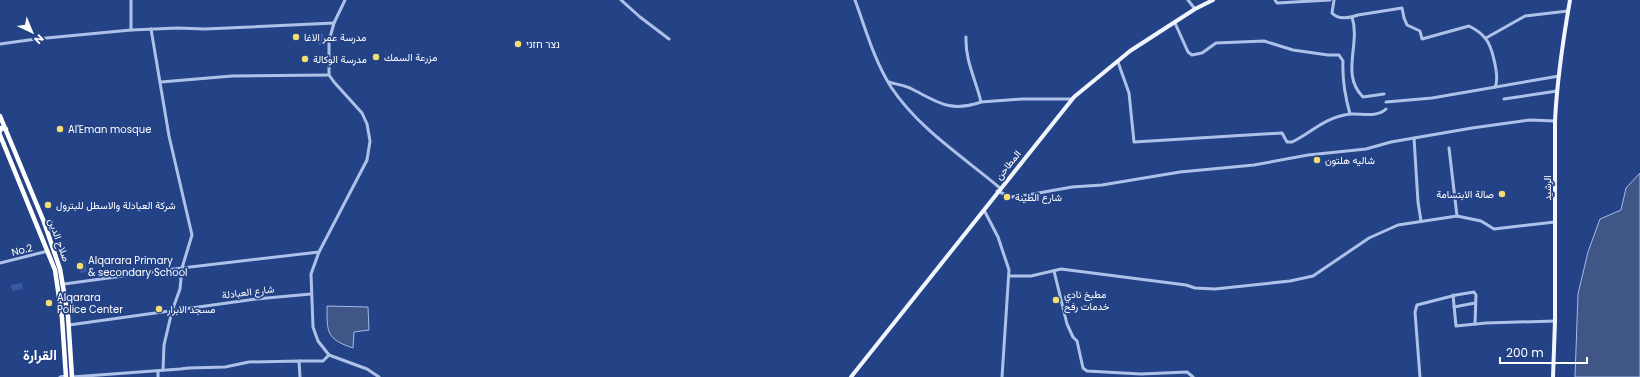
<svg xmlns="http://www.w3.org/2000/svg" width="1640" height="377" font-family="Poppins,Vazirmatn,'Noto Sans Hebrew',sans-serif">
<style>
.green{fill:#385ba3}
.water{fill:#405687;stroke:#a3bbea}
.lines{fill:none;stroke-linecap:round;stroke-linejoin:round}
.minor{stroke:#aec2e9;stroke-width:3}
.major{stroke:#f1f5fe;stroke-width:4}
.highway{stroke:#fff;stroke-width:4.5}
.poi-dot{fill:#f3de72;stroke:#244386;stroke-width:1.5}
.labels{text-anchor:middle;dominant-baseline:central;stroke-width:3.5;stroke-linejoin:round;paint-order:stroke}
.poi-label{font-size:10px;fill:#fff;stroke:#244386;text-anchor:start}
.street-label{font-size:10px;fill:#fff;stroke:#244386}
.district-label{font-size:14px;font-weight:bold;fill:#fff;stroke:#244386}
</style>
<rect width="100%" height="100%" fill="#244386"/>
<!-- green -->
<g class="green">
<polygon points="323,33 325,45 318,45 317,34"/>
<polygon points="85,260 87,272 80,273 78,261"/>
<polygon points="22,283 23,289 12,291 11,285"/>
</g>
<!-- water -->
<g class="water">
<polygon points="1640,173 1640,377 1575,377 1578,294 1588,252 1600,219 1621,210 1626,188"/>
<path d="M 327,306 L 368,307 L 369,330 L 354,332 L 353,348 C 326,339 327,332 327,306 Z"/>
</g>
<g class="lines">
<!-- minor -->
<g class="minor">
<polyline points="345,0 334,23 329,41 329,75 334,82 362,113 367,124 370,141 367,160 319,252 311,274 313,327 318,341 329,355 367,369 379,377"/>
<polyline points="621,0 640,17 669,39"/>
<path d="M 855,0 C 866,30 874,60 891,87 C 919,129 962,156 1000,188"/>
<polyline points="1188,0 1195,9"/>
<polyline points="1275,0 1277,3 1330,0"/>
<path d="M 1334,0 L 1332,13 C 1338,20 1350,18 1358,15 L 1402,8 L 1404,18 L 1407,25 L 1420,31 L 1422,39 L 1469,26 C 1475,29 1481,33 1485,38 C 1492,45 1500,78 1495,87"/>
<path d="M 1352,17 C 1361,44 1340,74 1363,97 L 1384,94"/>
<path d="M 1175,23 L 1188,52 L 1192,55 L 1202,53 L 1216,43 L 1264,41 L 1293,50 L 1328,55 L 1339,55 L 1343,61 C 1342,80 1345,96 1350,114"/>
<polyline points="151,29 169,136 192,235 182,268 180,289 172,311 164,345 163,370"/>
<polyline points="131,30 131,0"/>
<path d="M 966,37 C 965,61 976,80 981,102 L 1022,99 L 1072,99"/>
<polyline points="1486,38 1525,16 1568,11"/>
<polyline points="0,44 36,39 131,30 178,28 205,29 334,23"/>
<path d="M 1118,62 L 1129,93 L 1134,142 L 1282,133 L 1287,142 L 1292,142 C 1314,131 1323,118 1350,114 C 1361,113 1377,118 1386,109"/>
<polyline points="161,82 232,76 329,75"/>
<path d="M 889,82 C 895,84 903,85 910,88 C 938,102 949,113 981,102"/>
<polyline points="1504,99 1557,91"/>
<polyline points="1386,102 1432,98 1559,76"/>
<polyline points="1414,138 1418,202 1421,221"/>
<polyline points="1449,148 1457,216"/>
<polyline points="997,191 1011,197 1022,196 1072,187 1102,185 1180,172 1254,165 1308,155 1366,149 1391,142 1472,128 1530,120 1555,121"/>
<polyline points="984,210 998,237 1009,270 1002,377"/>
<polyline points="0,263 48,251"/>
<polyline points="1054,271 1067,324 1073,337 1077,341 1083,368 1087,371 1141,374 1187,372 1193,377"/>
<polyline points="1010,276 1031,276 1061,269 1186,285 1195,288 1215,289 1290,281 1313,276 1369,238 1398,225 1457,216 1481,221 1494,229 1555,222"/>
<polyline points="64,284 182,268 319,252"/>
<polyline points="1453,295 1456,326 1486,323 1555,321"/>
<polyline points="1454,307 1475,303"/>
<polyline points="69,325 256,299 311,294"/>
<polyline points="299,361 323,361 329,355"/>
<polyline points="158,371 158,377"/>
<polyline points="60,377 66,376"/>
<polyline points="72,377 180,369 189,368 225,367 249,362 299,361 300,377"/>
<polyline points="1420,377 1415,312 1417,305 1456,295 1474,292 1476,295 1475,324"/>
</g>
<!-- major -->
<g class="major">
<polyline points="851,377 1074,97 1130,51 1195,9 1213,0"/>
<path d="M 1553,377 L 1555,321 L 1555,121 C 1557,80 1563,40 1570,0"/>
</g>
<!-- highway -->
<g class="highway">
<polyline points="0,116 44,222 60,269 68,316 72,377"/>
<polyline points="0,131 1,128 6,129"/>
<polyline points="0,135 55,270 62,318 66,377"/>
</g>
</g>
<!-- markers -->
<g class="poi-dot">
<circle cx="296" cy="37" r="4"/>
<circle cx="518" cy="44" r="4"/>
<circle cx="376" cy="57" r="4"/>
<circle cx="305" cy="59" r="4"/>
<circle cx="60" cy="129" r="4"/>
<circle cx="1317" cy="160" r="4"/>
<circle cx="1502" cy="194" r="4"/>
<circle cx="1007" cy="197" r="4"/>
<circle cx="48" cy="205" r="4"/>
<circle cx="80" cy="266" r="4"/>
<circle cx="1056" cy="300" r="4"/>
<circle cx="49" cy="303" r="4"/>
<circle cx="159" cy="309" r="4"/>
</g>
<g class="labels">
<!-- poi labels -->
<g class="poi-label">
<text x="304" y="37">مدرسة عمر الاغا</text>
<text x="526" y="44">נצר חזני</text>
<text x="384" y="57">مزرعة السمك</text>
<text x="313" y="59">مدرسة الوكالة</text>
<text x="68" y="129">Al'Eman mosque</text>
<text x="1325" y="160">شاليه هلتون</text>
<text x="1494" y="194" text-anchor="end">صالة الابتسامة</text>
<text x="1015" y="197">شارع الطينة</text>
<text x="56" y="205">شركة العبادلة والاسطل للبترول</text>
<text x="88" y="260">Alqarara Primary<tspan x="88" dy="12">&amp; secondary School</tspan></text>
<text x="1064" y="294">مطبخ نادي<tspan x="1064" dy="12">خدمات رفح</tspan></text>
<text x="57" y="297">Alqarara<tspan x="57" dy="12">Police Center</tspan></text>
<text x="167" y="309">مسجد الابرار</text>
</g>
<!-- street labels -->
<g class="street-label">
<text transform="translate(1008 165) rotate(-51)">المطاحن</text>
<text transform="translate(1547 188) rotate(-90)">الرشيد</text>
<text transform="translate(59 240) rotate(70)">صلاح الدين</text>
<text transform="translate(22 250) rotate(-14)">No.2</text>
<text transform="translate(248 292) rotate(-7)">شارع العبادلة</text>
</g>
<!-- district labels -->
<g class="district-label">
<text x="40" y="355">القرارة</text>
</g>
</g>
<!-- north arrow -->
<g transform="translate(32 32) rotate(136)" stroke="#244386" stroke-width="3" paint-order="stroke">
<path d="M0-3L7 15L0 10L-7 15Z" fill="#ffffff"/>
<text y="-6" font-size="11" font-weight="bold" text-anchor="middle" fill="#ffffff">N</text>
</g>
<!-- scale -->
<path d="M1500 357v6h87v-6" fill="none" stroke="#ffffff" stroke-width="2"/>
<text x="1506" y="357" font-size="12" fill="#ffffff" stroke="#244386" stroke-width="3" paint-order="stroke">200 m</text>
</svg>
